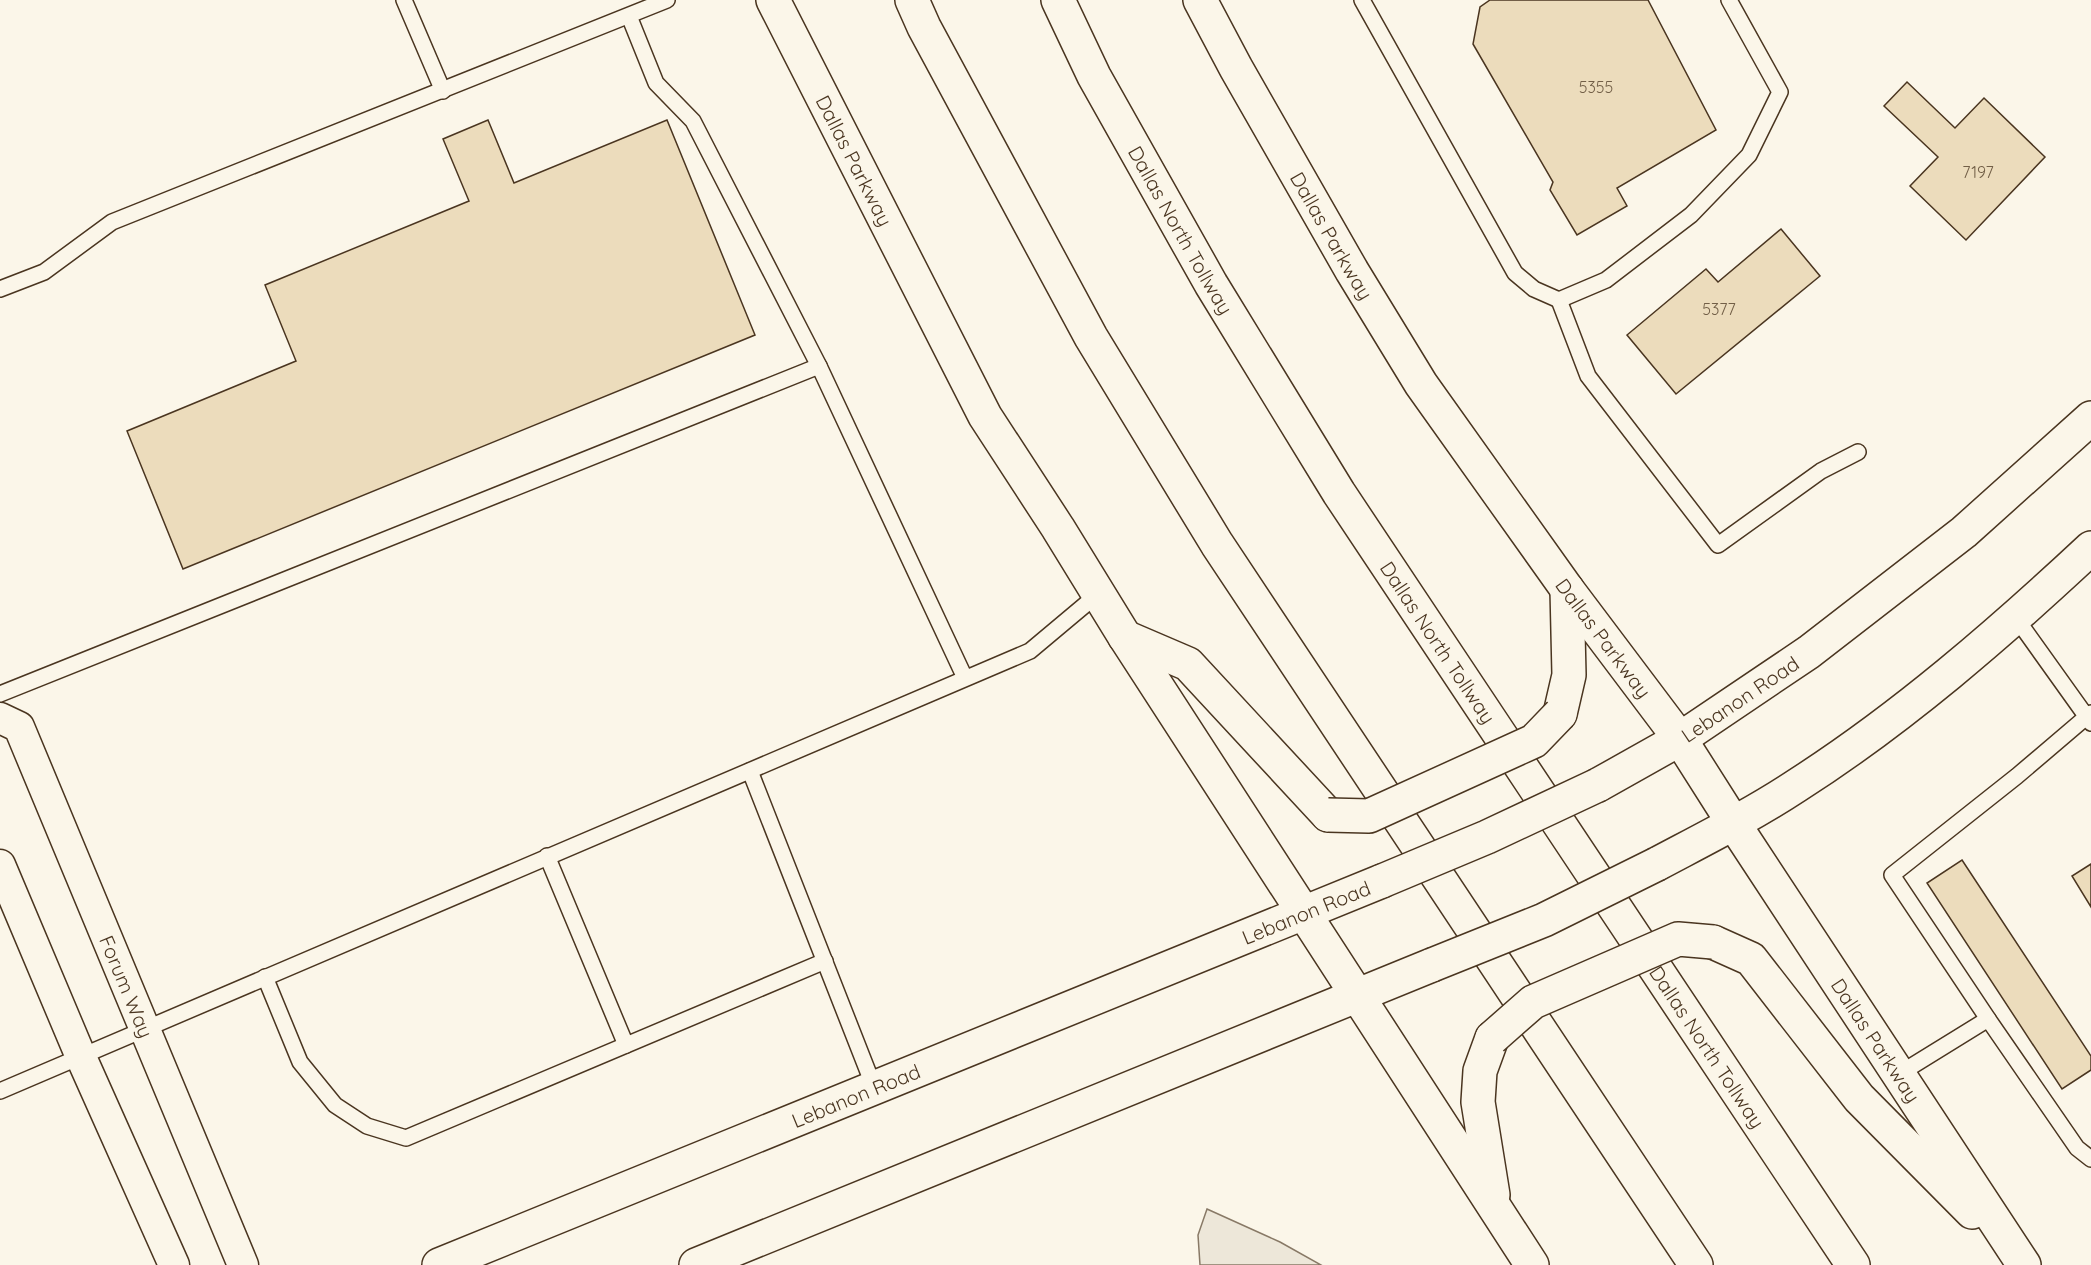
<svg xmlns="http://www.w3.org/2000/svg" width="2091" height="1265" font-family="Quicksand,sans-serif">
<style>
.parking{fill:#ede7d9;stroke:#887966;stroke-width:1.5}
.building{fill:#ecdcbc;stroke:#4a3520;stroke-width:1.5}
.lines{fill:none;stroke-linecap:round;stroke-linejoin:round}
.lane-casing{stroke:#4a3520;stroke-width:18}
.street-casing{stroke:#4a3520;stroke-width:33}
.secondary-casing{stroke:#4a3520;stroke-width:36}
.highway-casing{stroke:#4a3520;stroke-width:36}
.lane{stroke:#fbf6e9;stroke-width:15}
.street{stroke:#fbf6e9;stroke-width:30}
.secondary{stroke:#fbf6e9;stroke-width:33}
.highway{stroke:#fbf6e9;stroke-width:33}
.secondary-bridge-casing{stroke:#4a3520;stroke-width:36;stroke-linecap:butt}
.secondary-bridge{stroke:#fbf6e9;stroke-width:33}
.labels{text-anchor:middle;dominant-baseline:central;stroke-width:4.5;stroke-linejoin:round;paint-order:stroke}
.number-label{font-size:16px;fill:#725f47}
.street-label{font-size:20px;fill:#4a3520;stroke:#fbf6e9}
</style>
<rect width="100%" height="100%" fill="#fbf6e9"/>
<!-- parking -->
<polygon class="parking" points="1207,1209 1280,1242 1321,1265 1200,1265 1198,1235"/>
<!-- building -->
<g class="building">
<polygon points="1490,0 1648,0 1716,130 1617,188 1627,206 1577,235 1550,190 1553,182 1473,44 1480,7"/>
<polygon points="1907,82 1955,128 1984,98 2045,157 1966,240 1910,186 1938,157 1884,106"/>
<polygon points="488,120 514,183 667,120 755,335 183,569 127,431 296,361 265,285 469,201 443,139"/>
<polygon points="1781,229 1820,276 1676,394 1627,335 1706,269 1718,282"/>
<polygon points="1962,860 2091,1056 2091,1070 2062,1089 1927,883"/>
<polygon points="2091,864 2091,907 2072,876"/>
</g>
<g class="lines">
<!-- lane casing -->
<g class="lane-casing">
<g id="lane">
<polyline points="404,0 443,91"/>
<polyline points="1362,0 1515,273 1534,289 1559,300 1606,280 1691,215 1749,155 1780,92 1729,0"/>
<polyline points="629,16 656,83 693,121 819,366 965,678"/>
<polyline points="0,289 44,272 112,222 667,0"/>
<polyline points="1559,300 1588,376 1718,545 1821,471 1858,452"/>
<polyline points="2016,618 2091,723"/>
<polyline points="0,694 819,366"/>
<polyline points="750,771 874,1087"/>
<polyline points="547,856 626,1045"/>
<polyline points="265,977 300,1062 335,1105 367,1126 406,1138 825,961"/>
<polyline points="1988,1019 2077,1148 2091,1159"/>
<polyline points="1899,1074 1988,1019 1892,875 2017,776 2091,713"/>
<polyline points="0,1091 1030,651 1098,594"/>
</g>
</g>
<!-- street casing -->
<g class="street-casing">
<g id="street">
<path id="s1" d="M 0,718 L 19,727 L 243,1265"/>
<polyline points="0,865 81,1057 174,1265"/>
</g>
</g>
<!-- secondary casing -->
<g class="secondary-casing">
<g id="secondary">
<path id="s2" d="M 773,0 L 985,416 L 1058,528 L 1125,637 L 1532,1265"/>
<path id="s3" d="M 1200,0 L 1236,68 L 1352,271 L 1421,384 L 1567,589 L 1680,739 L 1734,824 L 2024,1265"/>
<polyline points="1125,637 1188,664 1328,815"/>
<polyline points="1560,714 1569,675 1567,589"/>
<path id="s4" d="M 1598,785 L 1680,739 L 1809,652 L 1964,532 L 2091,418"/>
<path d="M 1657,864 C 1704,839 1752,815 1796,786 C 1901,719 2000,633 2091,548"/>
<polyline points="1713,942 1751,959 1859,1098 1972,1212"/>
<polyline points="1492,1038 1480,1071 1478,1102 1493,1195"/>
<path id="s5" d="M 439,1265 L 1382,881"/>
<polyline points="696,1265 1432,965"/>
</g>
</g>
<!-- highway casing -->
<g class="highway-casing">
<g id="highway">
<polyline points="912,0 924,27 1091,337 1217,544 1696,1265"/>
<path id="s6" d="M 1058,0 L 1094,76 L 1211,284 L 1339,493 L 1853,1265"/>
</g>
</g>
<!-- lane -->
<use href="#lane" class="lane"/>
<!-- street -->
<use href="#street" class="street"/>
<!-- secondary -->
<use href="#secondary" class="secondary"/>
<!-- highway -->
<use href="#highway" class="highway"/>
<!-- secondary-bridge casing -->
<g class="secondary-bridge-casing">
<g id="secondary-bridge">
<polyline points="1328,815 1369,816 1534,741 1560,714"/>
<polyline points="1382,881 1487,837 1598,785"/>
<polyline points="1432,965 1544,920 1657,864"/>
<polyline points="1492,1038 1533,1002 1678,939 1713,942"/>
</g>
</g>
<!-- secondary-bridge -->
<use href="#secondary-bridge" class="secondary-bridge"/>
</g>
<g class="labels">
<!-- number labels -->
<g class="number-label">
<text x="1596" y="87">5355</text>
<text x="1978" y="172">7197</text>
<text x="1719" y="309">5377</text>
</g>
<!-- street labels -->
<g class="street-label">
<text stroke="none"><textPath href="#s2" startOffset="180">Dallas Parkway</textPath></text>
<text stroke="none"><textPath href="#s6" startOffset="261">Dallas North Tollway</textPath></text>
<text stroke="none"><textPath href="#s3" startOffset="270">Dallas Parkway</textPath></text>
<text stroke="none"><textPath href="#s3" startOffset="756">Dallas Parkway</textPath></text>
<text stroke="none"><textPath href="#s6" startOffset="747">Dallas North Tollway</textPath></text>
<text stroke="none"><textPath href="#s4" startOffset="166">Lebanon Road</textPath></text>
<text stroke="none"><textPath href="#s5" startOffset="936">Lebanon Road</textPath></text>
<text stroke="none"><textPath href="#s1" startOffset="302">Forum Way</textPath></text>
<text stroke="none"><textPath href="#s3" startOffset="1242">Dallas Parkway</textPath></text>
<text stroke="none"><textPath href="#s6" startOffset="1233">Dallas North Tollway</textPath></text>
<text stroke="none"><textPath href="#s5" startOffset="450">Lebanon Road</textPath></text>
</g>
</g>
</svg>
